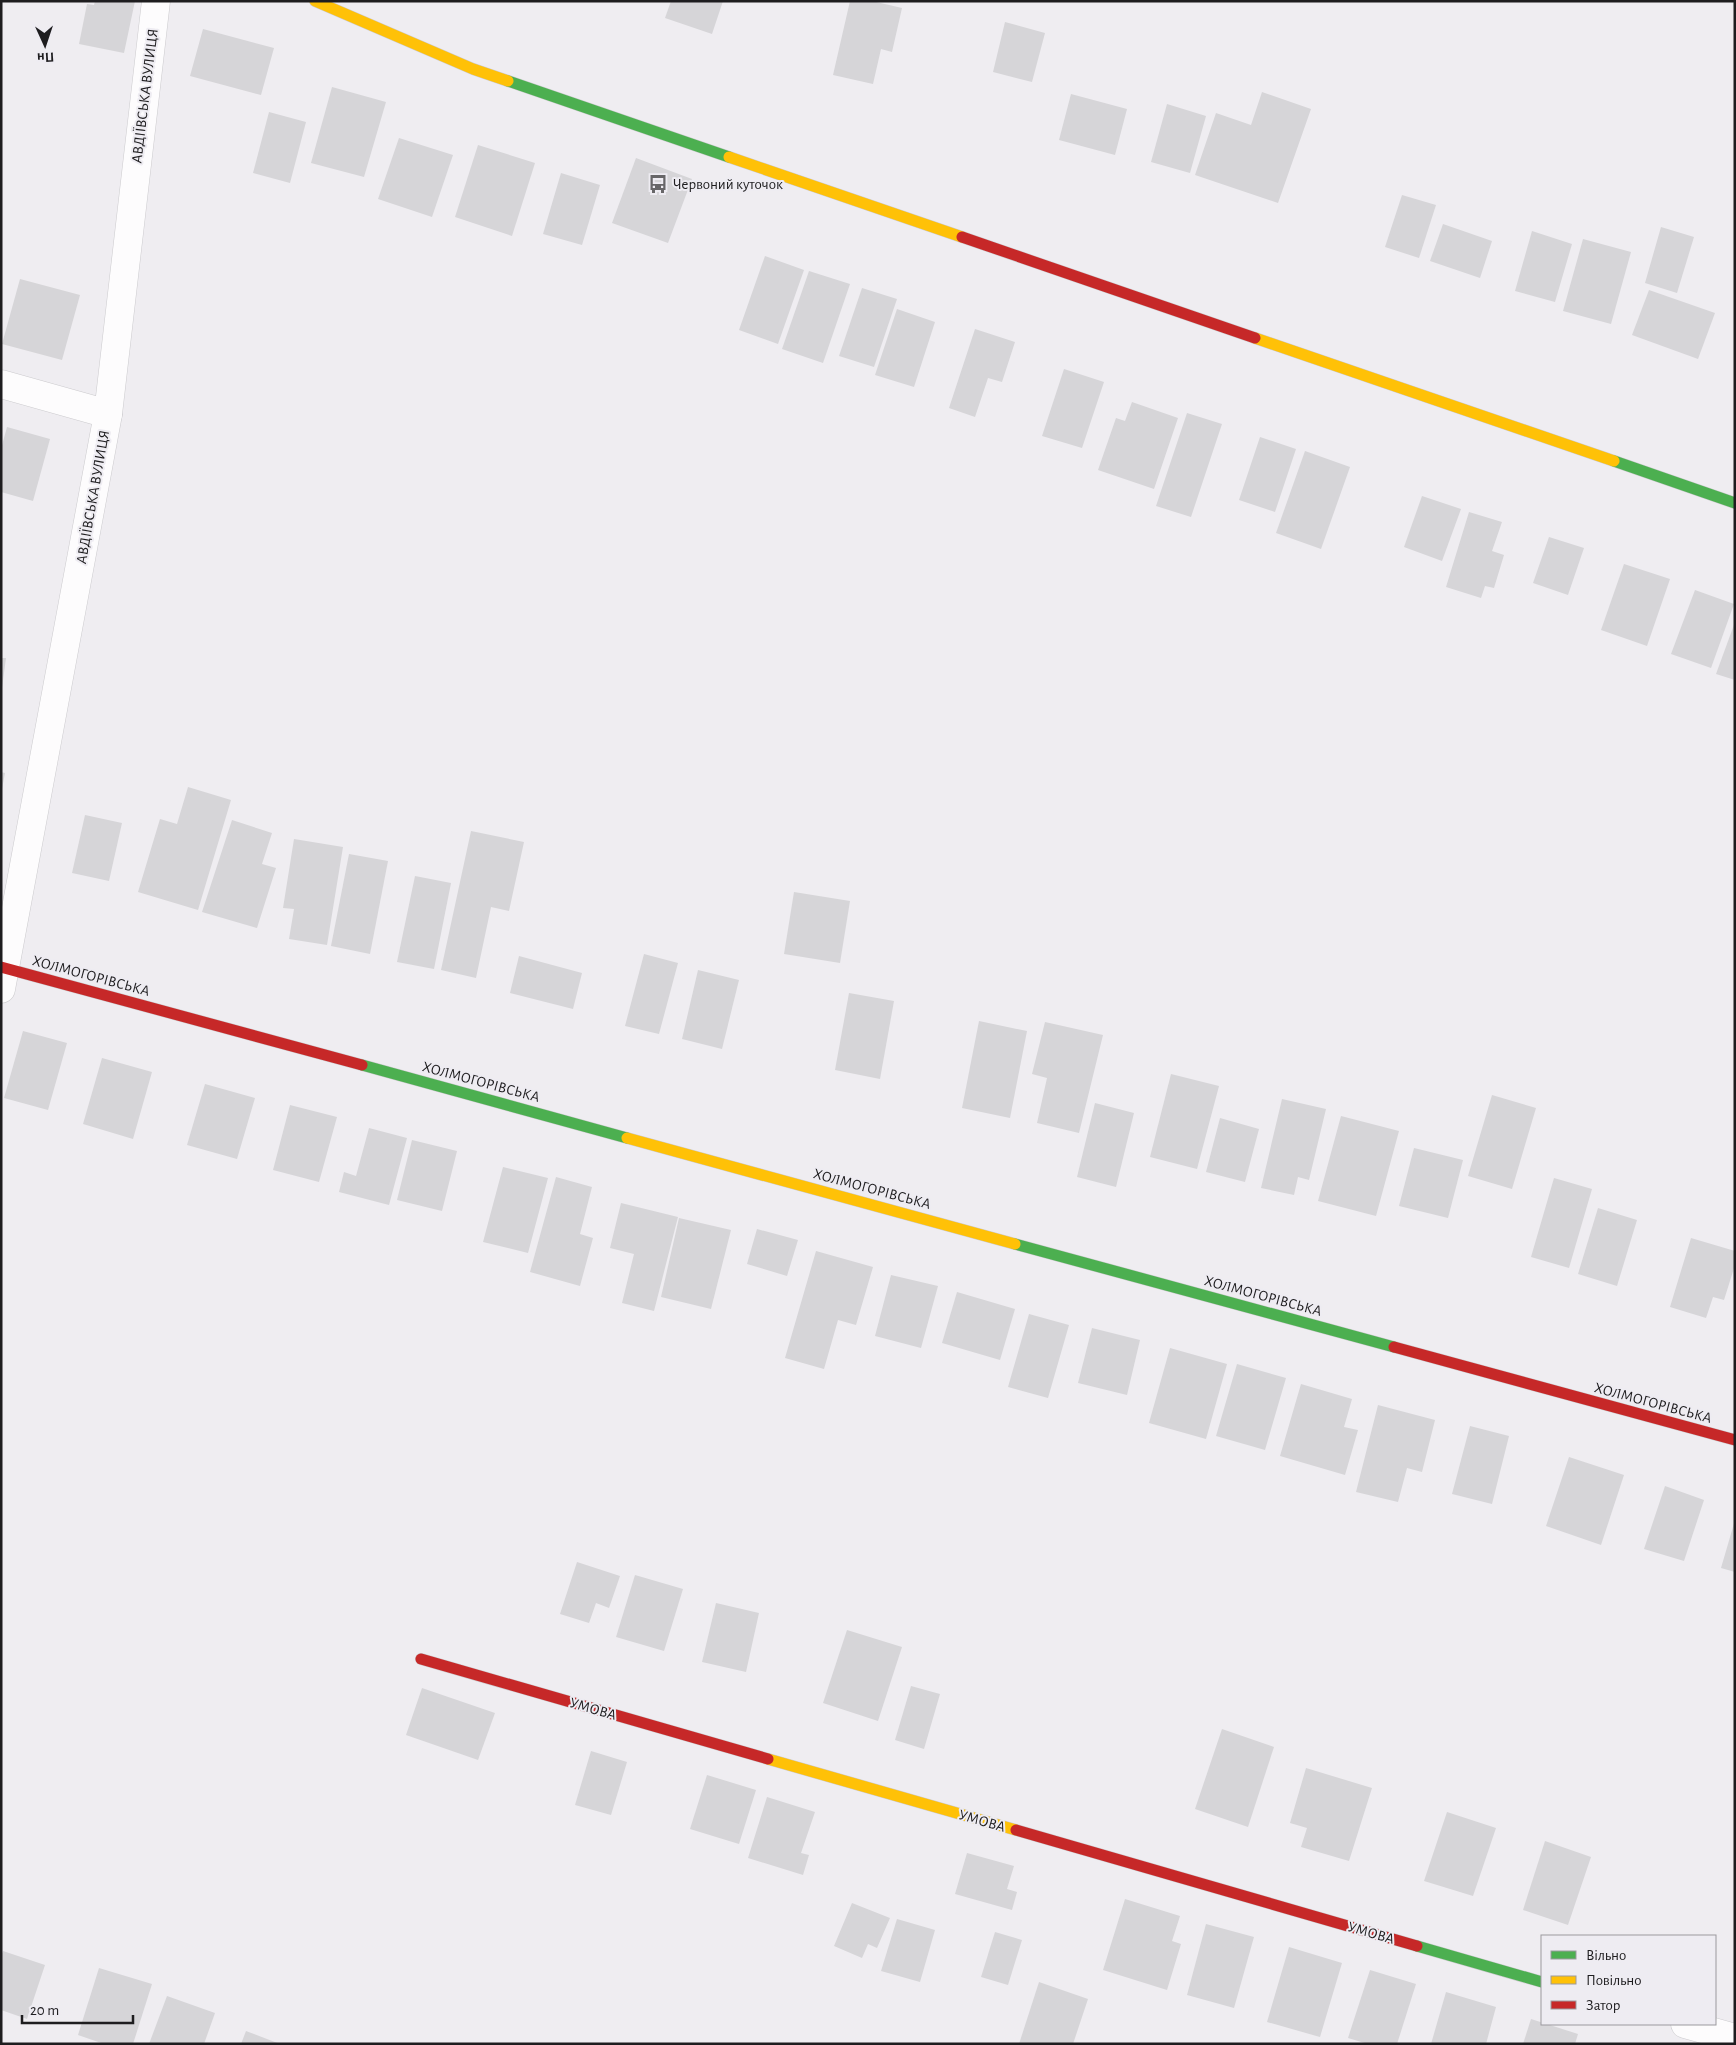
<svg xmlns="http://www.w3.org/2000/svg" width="1736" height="2045" font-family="'Alegreya Sans',sans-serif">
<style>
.building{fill:#d6d5d8}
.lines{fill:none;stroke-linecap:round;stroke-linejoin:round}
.street-casing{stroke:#cccbce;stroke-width:29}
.fast-casing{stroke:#cccbce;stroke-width:12}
.slow-casing{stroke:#cccbce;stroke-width:12}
.jam-casing{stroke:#cccbce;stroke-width:12}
.street{stroke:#fdfcfd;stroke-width:28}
.fast{stroke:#4caf50;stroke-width:11}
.slow{stroke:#ffc107;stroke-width:11}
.jam{stroke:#c62828;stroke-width:11}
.labels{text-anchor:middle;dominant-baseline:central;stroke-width:4;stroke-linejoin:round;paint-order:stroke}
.street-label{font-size:15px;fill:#1e1d1f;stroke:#eeecf2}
.poi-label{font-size:15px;fill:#1e1d1f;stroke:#eeecf2;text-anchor:start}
</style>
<rect width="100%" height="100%" fill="#efedf1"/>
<!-- building -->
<g class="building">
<polygon points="95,1 135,1 124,53 79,44 87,4 94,5"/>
<polygon points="671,1 723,1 712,34 665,18"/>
<polygon points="850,1 872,1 902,8 892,52 881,49 873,84 833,75"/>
<polygon points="1005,22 1045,33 1032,82 993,72"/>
<polygon points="203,29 274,48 261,95 190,76"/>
<polygon points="332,87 386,102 364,177 311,163"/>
<polygon points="1262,92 1311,109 1278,203 1195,175 1216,113 1251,125"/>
<polygon points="1071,94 1127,109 1115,155 1059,140"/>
<polygon points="1167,104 1206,116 1190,173 1151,162"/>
<polygon points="269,112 306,122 290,183 253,173"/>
<polygon points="399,138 453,155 432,217 378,199"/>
<polygon points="478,145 535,163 512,236 455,217"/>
<polygon points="636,158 692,179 668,243 612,223"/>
<polygon points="561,173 600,185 582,245 543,234"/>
<polygon points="1402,195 1436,205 1419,258 1385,247"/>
<polygon points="1443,224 1492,241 1480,278 1430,261"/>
<polygon points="1661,227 1694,237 1677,293 1645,283"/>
<polygon points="1532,231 1572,244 1555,302 1515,291"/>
<polygon points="1583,239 1631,252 1611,324 1563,311"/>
<polygon points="765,256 804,270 778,344 739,330"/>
<polygon points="809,271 850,284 823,363 782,349"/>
<polygon points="20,279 80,295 62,360 2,344"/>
<polygon points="862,288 897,299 874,367 839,356"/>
<polygon points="1649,290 1715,313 1698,359 1632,335"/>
<polygon points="897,309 935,322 914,387 875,375"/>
<polygon points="975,329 1015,342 1002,382 988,378 975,417 949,408"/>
<polygon points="1064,369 1104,382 1082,448 1042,436"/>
<polygon points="1132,402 1178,418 1154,489 1098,470 1116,418 1125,421"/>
<polygon points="1187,413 1222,424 1191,517 1156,506"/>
<polygon points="7,427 50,439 33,501 1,492 1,449"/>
<polygon points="1260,437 1296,449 1275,512 1239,500"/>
<polygon points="1305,451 1350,467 1321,549 1276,533"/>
<polygon points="1422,496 1461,509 1442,561 1404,547"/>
<polygon points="1469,512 1502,522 1492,551 1504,555 1494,588 1485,586 1481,598 1446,587"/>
<polygon points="1549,537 1584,548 1568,595 1533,583"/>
<polygon points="1624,564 1670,579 1647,646 1601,630"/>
<polygon points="1695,590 1734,604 1711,668 1671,654"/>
<polygon points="1735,622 1735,680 1716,674"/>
<polygon points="1,658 6,658 2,688 1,688"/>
<polygon points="1,772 5,773 2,789 1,789"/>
<polygon points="188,787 231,800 198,910 138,892 160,819 177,824"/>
<polygon points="85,815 122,823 109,881 72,873"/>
<polygon points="232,820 272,833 262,864 276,868 257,928 202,912"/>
<polygon points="471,831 524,842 509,911 491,907 476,978 441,970"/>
<polygon points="294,839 343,847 327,945 289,939 294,909 283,908"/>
<polygon points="349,854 388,861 370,954 331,946"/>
<polygon points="415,876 451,883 434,969 397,962"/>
<polygon points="794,892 850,901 840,963 784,954"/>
<polygon points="644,954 678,963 659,1034 625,1026"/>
<polygon points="519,956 582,973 573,1009 510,993"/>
<polygon points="698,970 739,980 722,1049 682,1039"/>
<polygon points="849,993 894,1001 880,1079 835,1070"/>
<polygon points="979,1021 1027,1031 1010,1118 962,1108"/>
<polygon points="1045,1022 1103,1035 1079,1133 1037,1123 1047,1078 1032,1074"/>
<polygon points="23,1031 67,1043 48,1110 4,1098"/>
<polygon points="102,1058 152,1072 133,1139 83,1124"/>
<polygon points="1171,1074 1219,1086 1197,1169 1150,1157"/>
<polygon points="205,1084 255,1098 237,1159 187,1145"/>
<polygon points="1492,1095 1536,1108 1512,1189 1468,1176"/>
<polygon points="1282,1099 1326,1109 1309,1180 1298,1177 1294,1195 1261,1188"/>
<polygon points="1095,1103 1134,1113 1116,1187 1077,1177"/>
<polygon points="290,1105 337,1117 319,1182 273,1170"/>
<polygon points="1341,1116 1399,1131 1376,1216 1318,1201"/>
<polygon points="1220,1118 1259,1129 1245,1182 1206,1172"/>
<polygon points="369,1128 407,1138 389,1205 339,1192 344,1172 356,1176"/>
<polygon points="412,1140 457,1151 442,1211 397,1200"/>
<polygon points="1414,1148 1463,1160 1448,1218 1399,1206"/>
<polygon points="503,1167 548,1178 528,1253 483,1242"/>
<polygon points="556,1177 592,1187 580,1234 593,1238 580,1286 530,1272"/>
<polygon points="1554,1178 1592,1189 1569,1268 1531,1257"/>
<polygon points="621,1203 678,1217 654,1311 622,1303 634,1254 610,1248"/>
<polygon points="1598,1208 1637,1220 1617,1286 1578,1274"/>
<polygon points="679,1218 731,1230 711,1309 661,1297"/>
<polygon points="757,1229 798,1240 787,1276 747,1264"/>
<polygon points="1691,1238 1735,1251 1735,1265 1724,1300 1713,1297 1706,1318 1670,1307"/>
<polygon points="816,1251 873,1267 856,1325 838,1320 824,1369 785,1358"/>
<polygon points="891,1275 938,1286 921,1348 875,1336"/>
<polygon points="957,1292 1015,1309 1000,1360 942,1343"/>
<polygon points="1029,1314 1069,1325 1048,1398 1008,1387"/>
<polygon points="1092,1328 1140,1340 1127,1395 1078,1383"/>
<polygon points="1170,1348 1227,1364 1206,1439 1149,1423"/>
<polygon points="1237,1364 1286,1378 1265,1450 1216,1436"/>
<polygon points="1301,1384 1352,1399 1344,1427 1358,1430 1345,1475 1280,1456"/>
<polygon points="1378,1405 1435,1420 1422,1472 1407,1468 1398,1502 1356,1492"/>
<polygon points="1470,1426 1509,1436 1492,1504 1452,1494"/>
<polygon points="1569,1457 1624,1475 1601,1545 1546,1526"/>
<polygon points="1665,1486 1704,1500 1684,1561 1644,1549"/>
<polygon points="1735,1520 1735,1572 1721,1568"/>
<polygon points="577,1562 620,1576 609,1608 596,1603 589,1623 560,1614"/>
<polygon points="635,1575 683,1589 664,1651 616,1637"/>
<polygon points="716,1603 759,1613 746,1672 702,1662"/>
<polygon points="847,1630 902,1647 878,1721 823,1703"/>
<polygon points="911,1686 940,1694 924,1749 895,1740"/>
<polygon points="422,1688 495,1713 478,1760 406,1735"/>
<polygon points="1222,1729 1274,1747 1248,1827 1195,1809"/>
<polygon points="591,1751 627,1762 611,1815 575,1805"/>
<polygon points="1306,1768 1372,1788 1349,1861 1301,1847 1307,1828 1290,1823"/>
<polygon points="707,1775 756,1790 739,1844 690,1829"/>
<polygon points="767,1797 815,1812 801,1853 809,1855 803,1875 748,1858"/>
<polygon points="1447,1812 1496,1828 1473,1896 1424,1881"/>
<polygon points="1545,1841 1591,1857 1568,1925 1523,1910"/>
<polygon points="967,1853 1014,1866 1007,1889 1017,1892 1012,1910 955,1894"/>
<polygon points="1125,1899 1180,1916 1172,1941 1181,1944 1167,1990 1103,1970"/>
<polygon points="852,1903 890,1918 877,1948 868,1944 862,1958 834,1946"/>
<polygon points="897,1919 935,1930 920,1982 881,1971"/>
<polygon points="1206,1924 1254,1937 1234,2008 1187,1995"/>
<polygon points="995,1932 1022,1940 1008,1985 981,1977"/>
<polygon points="1289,1947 1342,1963 1320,2037 1267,2022"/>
<polygon points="3,1951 45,1965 27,2019 1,2010 1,1956"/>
<polygon points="99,1968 152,1984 133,2044 104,2044 78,2035"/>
<polygon points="1370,1970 1416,1984 1397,2044 1368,2044 1348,2038"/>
<polygon points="1039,1982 1088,1999 1073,2044 1019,2044"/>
<polygon points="1446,1992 1496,2007 1486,2044 1431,2044"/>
<polygon points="167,1996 215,2013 204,2044 149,2044"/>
<polygon points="1531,2019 1578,2034 1575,2044 1523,2044"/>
<polygon points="246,2031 280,2044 241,2044"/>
</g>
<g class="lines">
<!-- street casing -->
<g class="street-casing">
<g id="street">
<polyline points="1,384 108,414"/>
<polyline points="1,989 108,414 156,1"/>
<polyline points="1685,2024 1735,2038"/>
</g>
</g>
<!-- fast casing -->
<g class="fast-casing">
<g id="fast">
<polyline points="508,81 729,157"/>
<polyline points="1614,461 1735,503"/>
<polyline points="362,1065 627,1138"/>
<polyline points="1015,1244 1394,1347"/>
<polyline points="1417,1946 1542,1982"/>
</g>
</g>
<!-- slow casing -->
<g class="slow-casing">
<g id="slow">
<polyline points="315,1 473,69 508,81"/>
<polyline points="729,157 962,237"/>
<polyline points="1255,338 1614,461"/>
<polyline points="627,1138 1015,1244"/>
<polyline points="768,1759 1016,1830"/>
</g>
</g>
<!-- jam casing -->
<g class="jam-casing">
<g id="jam">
<polyline points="962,237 1255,338"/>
<polyline points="1,967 362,1065"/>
<polyline points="1394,1347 1735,1440"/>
<polyline points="421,1659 768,1759"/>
<polyline points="1016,1830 1417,1946"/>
</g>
</g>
<!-- street -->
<use href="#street" class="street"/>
<!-- fast -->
<use href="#fast" class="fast"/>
<!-- slow -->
<use href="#slow" class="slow"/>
<!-- jam -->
<use href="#jam" class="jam"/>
</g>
<!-- icons -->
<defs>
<g id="bus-bare" transform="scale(1.5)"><path d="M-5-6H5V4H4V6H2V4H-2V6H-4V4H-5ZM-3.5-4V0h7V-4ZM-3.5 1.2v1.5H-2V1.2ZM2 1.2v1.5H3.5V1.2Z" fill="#676668" stroke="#eeecf2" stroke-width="2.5" paint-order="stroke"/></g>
</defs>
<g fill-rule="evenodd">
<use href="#bus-bare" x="658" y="184"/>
</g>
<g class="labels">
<!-- street labels -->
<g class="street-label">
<text transform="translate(145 96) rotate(-83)">АВДІЇВСЬКА ВУЛИЦЯ</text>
<text transform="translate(93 497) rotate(-80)">АВДІЇВСЬКА ВУЛИЦЯ</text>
<text transform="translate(91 976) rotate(15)">ХОЛМОГОРІВСЬКА</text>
<text transform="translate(481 1082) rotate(15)">ХОЛМОГОРІВСЬКА</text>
<text transform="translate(872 1189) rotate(15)">ХОЛМОГОРІВСЬКА</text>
<text transform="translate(1263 1296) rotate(15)">ХОЛМОГОРІВСЬКА</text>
<text transform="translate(1653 1403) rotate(15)">ХОЛМОГОРІВСЬКА</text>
<text transform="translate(593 1709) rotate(16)">УМОВА</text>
<text transform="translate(982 1821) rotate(16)">УМОВА</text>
<text transform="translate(1371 1933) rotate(16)">УМОВА</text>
</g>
<!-- poi labels -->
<g class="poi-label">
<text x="673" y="184">Червоний куточок</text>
</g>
</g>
<!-- border -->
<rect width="1736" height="2045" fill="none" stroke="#1e1d1f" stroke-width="5"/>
<!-- legend -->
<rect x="1541" y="1935" width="175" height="90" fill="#eeecf2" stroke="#9b999e"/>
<rect x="1551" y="1951" width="25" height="8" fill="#4caf50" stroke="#9b999e"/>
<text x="1586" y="1960" font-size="15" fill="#1e1d1f">Вільно</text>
<rect x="1551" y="1976" width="25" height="8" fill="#ffc107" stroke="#9b999e"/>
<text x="1586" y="1985" font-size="15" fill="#1e1d1f">Повільно</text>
<rect x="1551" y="2001" width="25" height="8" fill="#c62828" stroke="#9b999e"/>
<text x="1586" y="2010" font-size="15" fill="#1e1d1f">Затор</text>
<!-- north arrow -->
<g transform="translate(45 45) rotate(177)" stroke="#eeecf2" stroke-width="4" paint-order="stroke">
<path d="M0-4L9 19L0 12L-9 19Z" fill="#1e1d1f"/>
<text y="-8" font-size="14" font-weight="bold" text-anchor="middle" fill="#1e1d1f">Пн</text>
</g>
<!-- scale -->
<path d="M22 2015v8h111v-8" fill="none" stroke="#1e1d1f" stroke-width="2.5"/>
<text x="30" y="2015" font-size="15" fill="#1e1d1f" stroke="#eeecf2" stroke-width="4" paint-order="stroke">20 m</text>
</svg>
